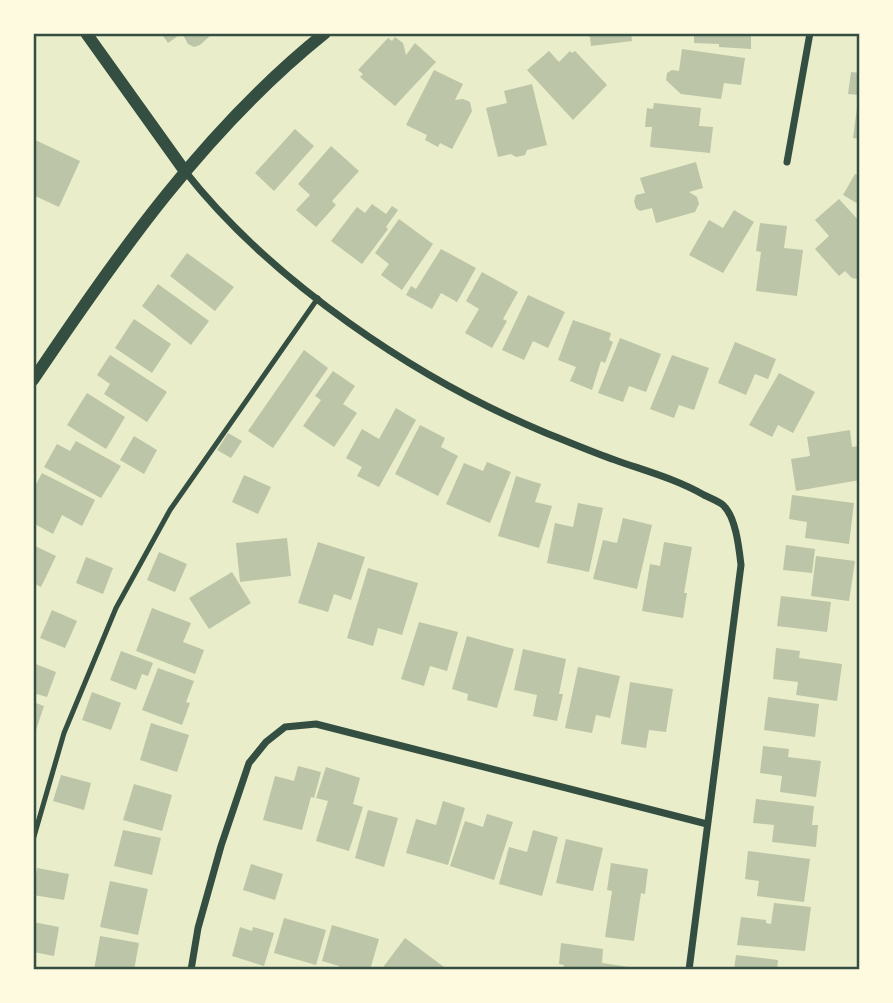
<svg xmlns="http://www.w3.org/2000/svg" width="893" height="1003" font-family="'Roboto Serif',serif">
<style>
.building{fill:#bcc5a7}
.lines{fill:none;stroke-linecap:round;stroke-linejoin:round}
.service{stroke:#344e41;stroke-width:5}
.minor{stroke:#344e41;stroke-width:7}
.tertiary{stroke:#344e41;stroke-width:12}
.neatline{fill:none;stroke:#344e41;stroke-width:2.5}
</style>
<rect width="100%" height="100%" fill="#e9edc9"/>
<!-- building -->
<g class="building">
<polygon points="161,33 182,33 168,43"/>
<polygon points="182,33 213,33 200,45 194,47 188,44"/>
<polygon points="583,33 631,33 632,41 591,46 590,37"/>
<polygon points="694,33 751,33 751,49 719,47 719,44 694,43"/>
<polygon points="395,37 403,43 406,55 415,43 436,62 395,106 360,77 363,74 358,70 388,38 392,41"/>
<polygon points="682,49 745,58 741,85 724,83 721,99 681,94 666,80 667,73 672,70 679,71"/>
<polygon points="549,51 559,62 570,51 572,53 575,51 607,85 573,120 527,70"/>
<polygon points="434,70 463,84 455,100 463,99 470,102 472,111 452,149 440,143 438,147 425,140 427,135 406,125"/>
<polygon points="851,72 860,73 860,95 848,94"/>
<polygon points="532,84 547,145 527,150 525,155 516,157 511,154 498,157 486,108 507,103 504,91"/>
<polygon points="858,100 860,100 860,139 853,138"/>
<polygon points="654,103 701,108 699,126 713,127 710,153 650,147 652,127 645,127 647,108 653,109"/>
<polygon points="295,129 314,146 274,191 255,173"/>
<polygon points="33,139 80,161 59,207 33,195"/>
<polygon points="331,146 359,171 332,201 336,205 316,227 296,210 310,195 298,184"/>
<polygon points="696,162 703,188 689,192 697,197 699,204 695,212 656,223 652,208 640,211 636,208 634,201 636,195 645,193 640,178"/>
<polygon points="855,174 860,176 860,205 843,195"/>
<polygon points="839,199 860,222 860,276 857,279 852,278 845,271 839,276 815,249 829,236 815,220"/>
<polygon points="372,204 386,214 392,206 398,210 386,227 388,229 362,264 331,241 357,207 365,213"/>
<polygon points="734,210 754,222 723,273 689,255 709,220 723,228"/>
<polygon points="399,219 433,244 402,290 381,275 389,264 375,253"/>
<polygon points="760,223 787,226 784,248 803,250 797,296 756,291 761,252 756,251"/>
<polygon points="441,249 476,268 457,302 441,293 432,309 406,295 411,286 416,289"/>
<polygon points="187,253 234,287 215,311 170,276"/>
<polygon points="482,272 518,292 503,319 507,321 492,348 465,333 479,309 466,301"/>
<polygon points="158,284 209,321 191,345 142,306"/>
<polygon points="528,295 565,312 548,348 533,341 524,360 502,350"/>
<polygon points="134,319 171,344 152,373 115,348"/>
<polygon points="573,320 611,333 609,340 613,342 605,363 601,361 592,390 570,381 576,367 558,360"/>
<polygon points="620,338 661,354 646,392 629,386 623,402 598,393"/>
<polygon points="735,342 776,359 768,379 755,374 746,395 718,383"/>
<polygon points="304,350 328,368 273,448 248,431"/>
<polygon points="110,355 167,392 147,422 104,394 110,384 97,375"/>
<polygon points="672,355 709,368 694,410 679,405 674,418 650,409"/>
<polygon points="333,371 355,386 343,404 357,413 334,447 303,426 321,400 315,396"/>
<polygon points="779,373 815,392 793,433 778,425 772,437 749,425"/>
<polygon points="87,393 125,417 106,449 67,425"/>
<polygon points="396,408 416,420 379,487 357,476 362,467 346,458 362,429 379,439"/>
<polygon points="420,425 445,438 441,447 458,456 438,496 395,474"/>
<polygon points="850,430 852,447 859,446 860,480 796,491 791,459 810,456 807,437"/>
<polygon points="228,433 242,441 231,458 217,450"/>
<polygon points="134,436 157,450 144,474 120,460"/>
<polygon points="76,441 121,466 101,498 44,467 57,444 70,451"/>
<polygon points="487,462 511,472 490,523 446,504 464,463 483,471"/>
<polygon points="42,473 95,500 82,526 62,515 53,534 33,523 33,490"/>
<polygon points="244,475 271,487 258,514 232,502"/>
<polygon points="516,476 541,484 535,502 552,506 539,548 498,536"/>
<polygon points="792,495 854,503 849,544 805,538 807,522 789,519"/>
<polygon points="578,503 603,508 589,572 547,563 555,523 573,527"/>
<polygon points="623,518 652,525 637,589 593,579 603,540 617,543"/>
<polygon points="287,538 291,576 240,582 236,543"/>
<polygon points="318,542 365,557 351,600 334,594 328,612 298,603"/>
<polygon points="664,542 692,547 684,593 687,593 683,618 642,611 650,564 660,566"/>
<polygon points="33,545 56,556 41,587 33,583"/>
<polygon points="786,545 815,549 812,573 783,570"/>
<polygon points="159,552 187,564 175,592 147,580"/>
<polygon points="816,556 855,561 849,601 811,596"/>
<polygon points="86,557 113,568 103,594 76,583"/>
<polygon points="368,568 418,583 402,635 378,628 373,646 347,638"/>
<polygon points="232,572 251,603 209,629 189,598"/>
<polygon points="781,596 831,602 827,632 777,626"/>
<polygon points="152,608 191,623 183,642 204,650 195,674 136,651"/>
<polygon points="52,610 77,621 65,648 40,638"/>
<polygon points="419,622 458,632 447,671 430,666 424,686 401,679"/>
<polygon points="467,636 514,649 497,708 467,700 468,694 452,689"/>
<polygon points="776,648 800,651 799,658 842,664 837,701 796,695 798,682 773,679"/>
<polygon points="523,649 566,659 559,694 563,694 557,721 533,716 537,695 514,690"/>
<polygon points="121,651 153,663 148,676 142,674 136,690 110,680"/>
<polygon points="33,663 56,672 47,697 33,693"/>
<polygon points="578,667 620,676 610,718 596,715 592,733 565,728"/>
<polygon points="158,668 194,681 186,702 190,703 182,725 142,710"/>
<polygon points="630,682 673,689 666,732 649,730 646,748 621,744"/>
<polygon points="92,692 121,703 111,730 82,720"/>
<polygon points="768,697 819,704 815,737 764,730"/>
<polygon points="33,702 44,706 34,736 33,735"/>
<polygon points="151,723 189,735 177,772 140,760"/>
<polygon points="763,746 789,749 788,757 821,761 816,797 780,792 782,776 760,773"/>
<polygon points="298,766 321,772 314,798 311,797 302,830 263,820 275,776 294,781"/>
<polygon points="326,767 360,778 353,804 363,807 349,851 316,841 328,801 316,798"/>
<polygon points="61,775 91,783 84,810 53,801"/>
<polygon points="134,784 172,795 162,831 123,820"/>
<polygon points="756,799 814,806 812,825 818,825 816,847 772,842 774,825 753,823"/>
<polygon points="443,801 465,808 448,865 406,853 416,819 436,825"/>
<polygon points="368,810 398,818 384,867 355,858"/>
<polygon points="487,814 513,822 494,880 450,866 465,821 483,827"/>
<polygon points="123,830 161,838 152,875 114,866"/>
<polygon points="533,830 558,837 542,896 499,884 509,847 527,852"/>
<polygon points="566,839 603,848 593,891 556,883"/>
<polygon points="748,851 810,859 804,902 757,896 759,881 745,879"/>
<polygon points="611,863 648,869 645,894 641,893 634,941 605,937 612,891 607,890"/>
<polygon points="251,864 283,874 275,900 243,890"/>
<polygon points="37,868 69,874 64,900 33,895"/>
<polygon points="110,881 148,889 138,935 100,927"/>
<polygon points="774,903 811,907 805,951 737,945 741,917 766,920 766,923 771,924"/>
<polygon points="284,918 326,930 316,965 274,953"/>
<polygon points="33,922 59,927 54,956 33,952"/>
<polygon points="332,925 379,939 370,970 338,970 339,966 322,961"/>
<polygon points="240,927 252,931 253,927 274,933 264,966 232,956"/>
<polygon points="100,936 139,943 134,970 94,970"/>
<polygon points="405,938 444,967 442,970 381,970"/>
<polygon points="561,943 603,949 602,963 629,967 628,970 563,970 564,965 559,964"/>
<polygon points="736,955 778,960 777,970 734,970"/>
</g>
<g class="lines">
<!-- service -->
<polyline class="service" points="33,840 64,733 116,608 170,510 318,298"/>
<!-- minor -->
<g class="minor">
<polyline points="787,162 810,33"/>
<path d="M 184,170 C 271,281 416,379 546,433 C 569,442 592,452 615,460 C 646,471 676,479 704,495 C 710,498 718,501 723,505 C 736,517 739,548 741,565 L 689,970"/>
<polyline points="191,970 198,928 221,846 249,763 266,742 285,727 316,724 707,824"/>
</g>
<!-- tertiary -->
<g class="tertiary">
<polyline points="86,33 184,170"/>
<path d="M 33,380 C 118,254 205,129 325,33"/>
</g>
</g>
<!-- border -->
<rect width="893" height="1003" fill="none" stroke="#fefae0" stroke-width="70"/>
<rect x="35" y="35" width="823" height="933" class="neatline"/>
</svg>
